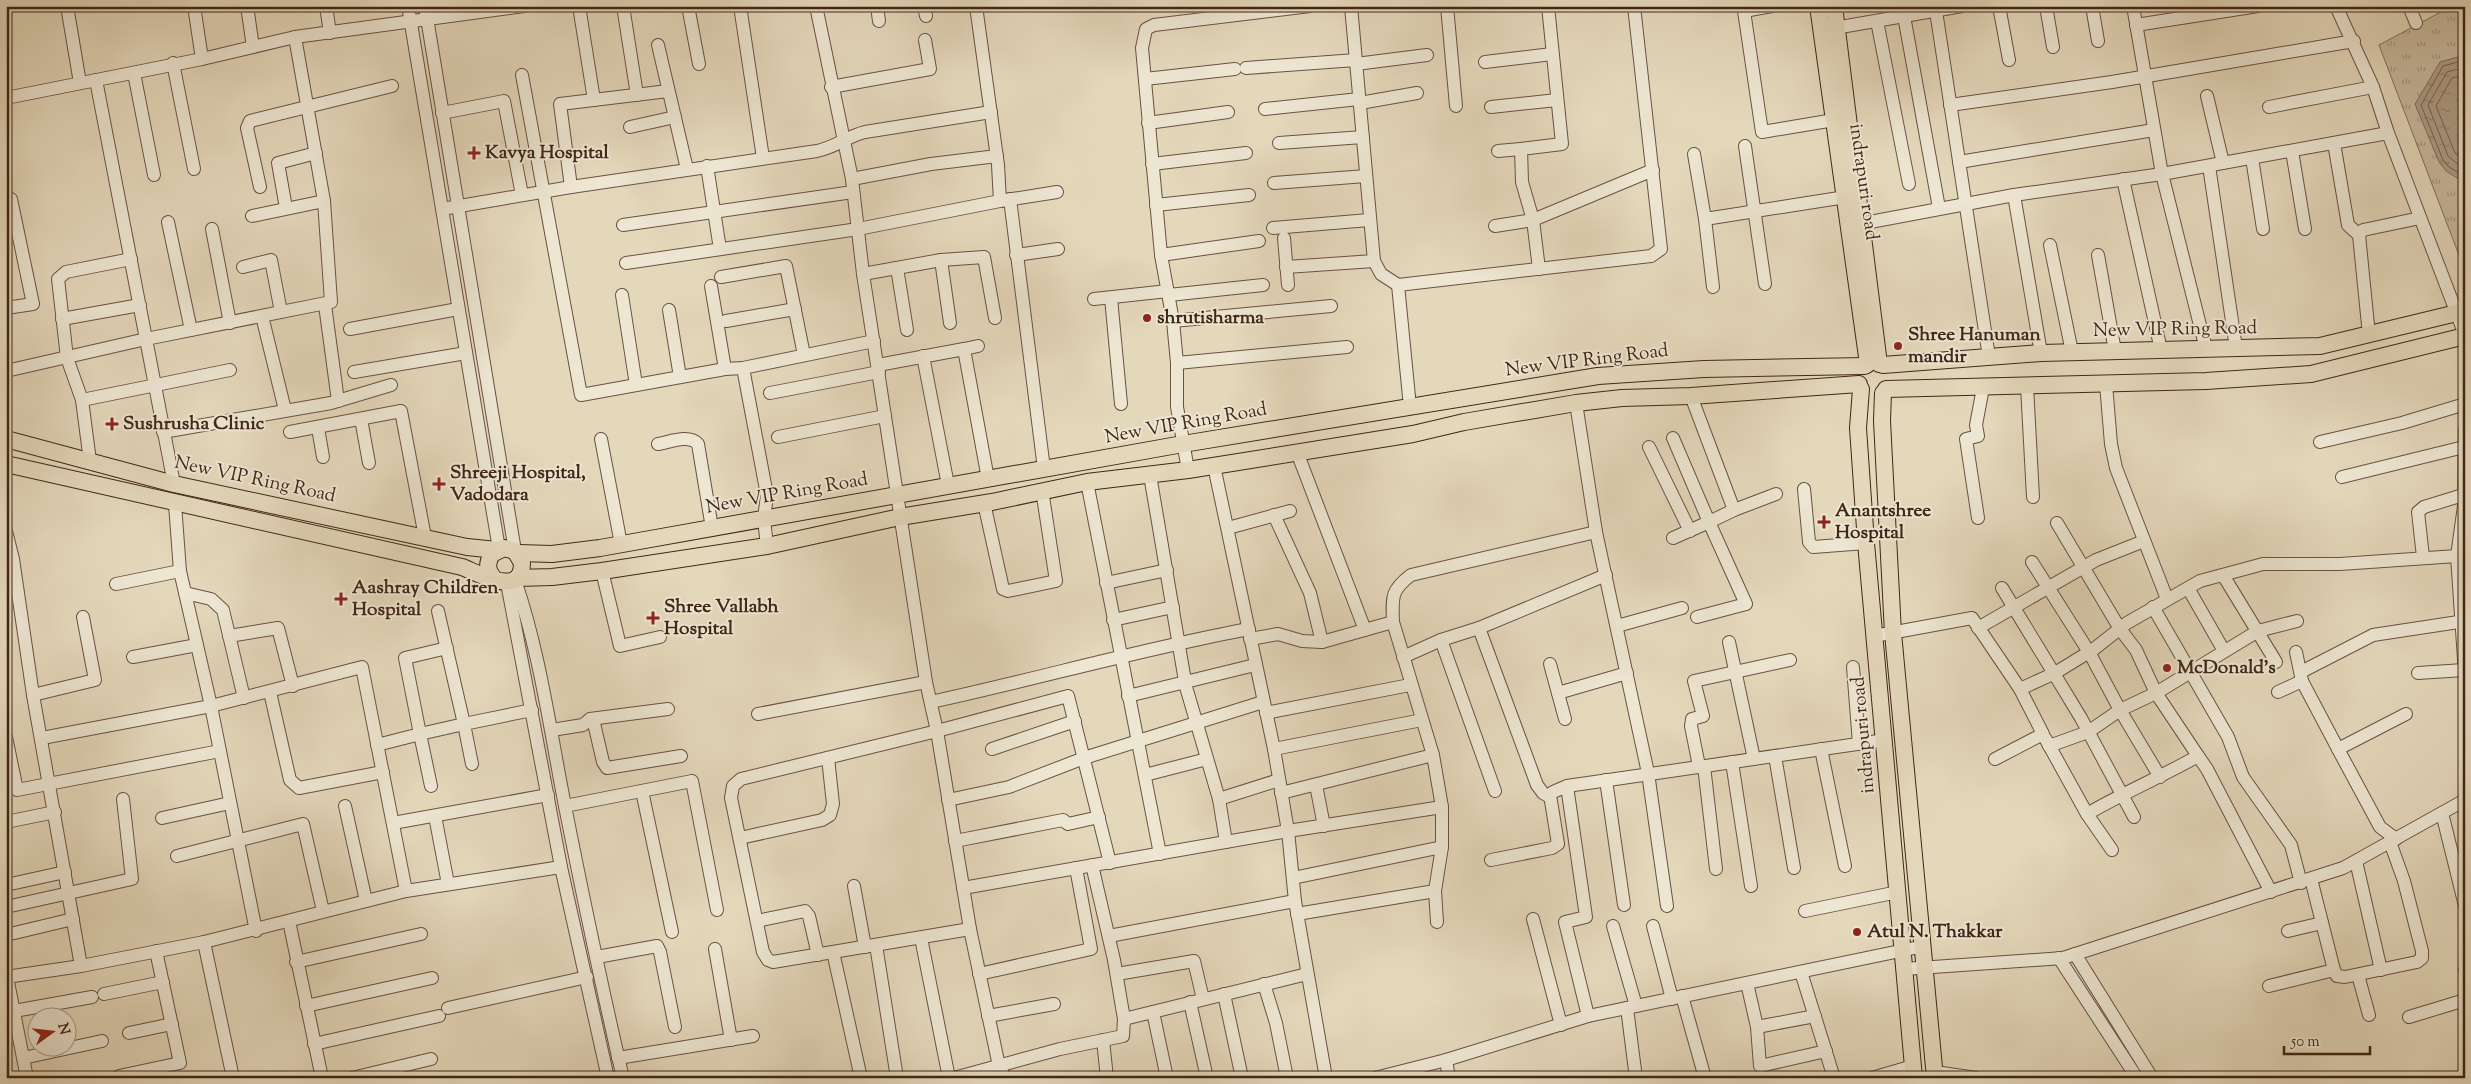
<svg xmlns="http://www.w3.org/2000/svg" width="2471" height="1084" font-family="'Sorts Mill Goudy',serif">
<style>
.grass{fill:url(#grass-tufts);stroke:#84705c}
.water{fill:url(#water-ripples);stroke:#826c59}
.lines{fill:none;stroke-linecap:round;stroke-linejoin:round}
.shore{stroke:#77604e;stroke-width:1}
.minor-casing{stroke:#6a5241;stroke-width:14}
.major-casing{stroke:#412618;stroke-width:18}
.minor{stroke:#ede6d3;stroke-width:12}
.major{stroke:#e4d8bb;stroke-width:16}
.poi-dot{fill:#8f2418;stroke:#ede6d3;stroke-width:2}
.labels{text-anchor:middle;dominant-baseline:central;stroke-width:4;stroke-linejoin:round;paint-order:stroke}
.poi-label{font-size:19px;font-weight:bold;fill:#412618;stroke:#ede6d3;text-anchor:start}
.street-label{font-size:19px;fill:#412618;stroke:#ede6d3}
</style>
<defs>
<pattern id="grass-tufts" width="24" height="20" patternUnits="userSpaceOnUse" patternTransform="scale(1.25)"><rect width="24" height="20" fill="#c8ba9f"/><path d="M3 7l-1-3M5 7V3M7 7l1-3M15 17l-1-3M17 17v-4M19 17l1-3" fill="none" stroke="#a49781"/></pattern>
<pattern id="water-ripples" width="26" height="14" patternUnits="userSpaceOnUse" patternTransform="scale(1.25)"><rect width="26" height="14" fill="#ad9b84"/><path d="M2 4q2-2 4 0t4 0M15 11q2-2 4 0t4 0" fill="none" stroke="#8e7e6b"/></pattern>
</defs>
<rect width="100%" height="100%" fill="#e4d8bb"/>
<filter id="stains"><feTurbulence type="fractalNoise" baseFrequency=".004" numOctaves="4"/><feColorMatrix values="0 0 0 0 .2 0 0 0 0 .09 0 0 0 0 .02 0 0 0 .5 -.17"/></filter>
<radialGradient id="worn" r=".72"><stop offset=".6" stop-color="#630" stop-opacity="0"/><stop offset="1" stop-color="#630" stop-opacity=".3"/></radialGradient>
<!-- grass -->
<polygon class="grass" points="2452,6 2465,6 2465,271 2379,45"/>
<!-- water -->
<polygon class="water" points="2465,55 2465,183 2446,171 2439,162 2415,104 2440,62"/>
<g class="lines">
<!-- shore -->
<g class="shore">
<polyline points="2465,60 2443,66 2421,105 2443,160 2449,167 2465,177"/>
<polyline points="2465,67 2447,72 2428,105 2448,156 2465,170"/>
<polyline points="2465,75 2452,78 2436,106 2455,153 2465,161"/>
</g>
<!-- minor casing -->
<g class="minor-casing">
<g id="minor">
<polyline points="67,6 80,83"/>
<polyline points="194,6 202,59"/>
<polyline points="247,6 253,47"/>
<polyline points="326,6 330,33"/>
<polyline points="408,6 499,549"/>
<polyline points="425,6 515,551"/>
<polyline points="579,6 594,100"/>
<polyline points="623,6 637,95"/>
<polyline points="688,6 699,64"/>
<polyline points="740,6 763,158"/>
<polyline points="816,6 852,179 863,274 926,682 937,731 970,929 999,1066 1005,1078"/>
<polyline points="877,6 879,21"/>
<polyline points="924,6 926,16"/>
<polyline points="976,6 998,165 1000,201"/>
<polyline points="1351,6 1374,261 1381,274 1398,285"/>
<polyline points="1447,6 1456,106"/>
<polyline points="1772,6 1744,11 1762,132 1834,120"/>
<polyline points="1999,6 2009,60"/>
<polyline points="2046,6 2053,47"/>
<polyline points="2092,6 2098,41"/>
<polyline points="2133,6 2162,174 2206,349"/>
<polyline points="2336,6 2373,87 2388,133 2465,335"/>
<polyline points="2409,6 2416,23"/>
<polyline points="1936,11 1989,357"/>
<polyline points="1904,16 1939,208"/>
<polyline points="1877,21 1909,184"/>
<polyline points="2136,25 2258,6"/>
<polyline points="1829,29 1962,6"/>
<polyline points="658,45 687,169"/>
<polyline points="1485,62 1552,54"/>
<polyline points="173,63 194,169"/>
<polyline points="1356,64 1427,55"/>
<polyline points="1246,68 1356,60"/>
<polyline points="134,73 154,175"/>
<polyline points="522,75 581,395 725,369 743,368 874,341"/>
<polyline points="1145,79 1235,69"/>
<polyline points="96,80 174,484"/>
<polyline points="831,87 930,69 925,40"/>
<polyline points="2207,96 2223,163"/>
<polyline points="6,98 202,59 295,37 524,6"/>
<polyline points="1360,103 1417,93"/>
<polyline points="1950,105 2112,82 2354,41"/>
<polyline points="1491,107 1557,100"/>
<polyline points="2269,107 2373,87"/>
<polyline points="1265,109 1359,99"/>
<polyline points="442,113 504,101 522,195"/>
<polyline points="1148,123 1228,112"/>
<polyline points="630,127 675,117"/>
<polyline points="1279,143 1363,137"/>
<polyline points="2334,143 2348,225 2359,235"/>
<polyline points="1745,146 1765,284"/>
<polyline points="1498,151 1521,149"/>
<polyline points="2292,151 2305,229"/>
<polyline points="1694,154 1705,219 1852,196"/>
<polyline points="2252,158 2263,229"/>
<polyline points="1959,162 2154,130"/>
<polyline points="1152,164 1246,153"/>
<polyline points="707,166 720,249"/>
<polyline points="2209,166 2236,348"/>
<polyline points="852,179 931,164 997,156"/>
<polyline points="2123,179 2161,350"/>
<polyline points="1274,183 1366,176"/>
<polyline points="260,187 247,128 250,121 392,86"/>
<polyline points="571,187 560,104 668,91"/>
<polyline points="2014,195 2041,353"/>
<polyline points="1010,199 1044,469"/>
<polyline points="1156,205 1249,195"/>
<polyline points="286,208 278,163 316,153"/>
<path d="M 442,209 L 571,187 L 817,151 C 836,147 848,136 865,132 L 991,112"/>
<polyline points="252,216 324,201"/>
<polyline points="1705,219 1713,287"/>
<polyline points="168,222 191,330"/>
<polyline points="623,225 853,192"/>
<polyline points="1854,225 2014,195 2162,174 2388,133"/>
<polyline points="1495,226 1533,220 1653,170"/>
<polyline points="1273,228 1369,220"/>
<polyline points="212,229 230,323"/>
<polyline points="1284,238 1288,285"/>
<polyline points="2050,245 2072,352"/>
<polyline points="1016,255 1058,249"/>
<polyline points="1161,255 1259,241"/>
<polyline points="2098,255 2115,351"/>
<polyline points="131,259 66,272 58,279 67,358 82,400 230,370"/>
<polyline points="941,260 950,323"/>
<polyline points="626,263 858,229 1000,201 1057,192"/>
<polyline points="243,267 271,260 281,312"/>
<polyline points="1286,267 1374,261"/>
<polyline points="897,268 907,330"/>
<polyline points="1539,269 1533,220 1522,182 1521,149 1562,144 1548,6"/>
<polyline points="863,274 941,260 984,257 995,318"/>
<polyline points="721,277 786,266 804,355"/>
<polyline points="711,286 725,369"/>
<polyline points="622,295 636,385"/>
<polyline points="1169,295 1263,285"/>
<polyline points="1111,298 1121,404"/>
<polyline points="1094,299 1168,291"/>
<polyline points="325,305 338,401"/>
<polyline points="6,308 33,304 11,199"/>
<polyline points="669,310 680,377"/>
<polyline points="262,316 285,410"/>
<polyline points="62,319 140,305"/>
<polyline points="726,321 795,309"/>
<polyline points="1173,321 1331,306"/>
<polyline points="350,329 458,309"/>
<polyline points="2369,335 2359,235 2363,230 2420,218"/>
<polyline points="964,349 978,346"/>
<polyline points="923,356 948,485"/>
<polyline points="1177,363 1347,347"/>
<polyline points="878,365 964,349 988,479"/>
<polyline points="743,368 767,495 764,519 767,546"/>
<polyline points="6,371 146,339 331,302 324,201 295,37"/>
<polyline points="354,372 466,353"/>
<polyline points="2106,384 2111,444 2116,468 2167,599"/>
<polyline points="2027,386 2033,497"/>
<polyline points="770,393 879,372"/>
<polyline points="1691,396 1734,510 1709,522 1746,604 1697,617"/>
<polyline points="82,400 90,461"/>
<polyline points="1576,403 1596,532 1648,773 1667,906"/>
<polyline points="1410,407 1398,285 1651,256 1661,249 1634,6"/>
<polyline points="361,419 369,463"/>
<polyline points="318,428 323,457"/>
<polyline points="2465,429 2464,506 2457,556 2465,674"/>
<polyline points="163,432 331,403 391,385"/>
<polyline points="290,432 401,411 425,537"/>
<polyline points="778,437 885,416"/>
<polyline points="601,439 621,544"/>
<polyline points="2320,442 2402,423 2465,404"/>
<path d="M 658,444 C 670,442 689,434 698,444 L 712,528"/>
<polyline points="1649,447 1690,531"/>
<polyline points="1297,452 1365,630"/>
<polyline points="1214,466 1274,749 1288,831 1295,901 1326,1078"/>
<polyline points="1188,470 1177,407 1177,363 1173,321 1161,255 1142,48 1146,29 1154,25 1310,6"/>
<polyline points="1150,475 1186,687 1219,799 1279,780"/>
<polyline points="2342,477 2464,447"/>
<polyline points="1087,482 1160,854"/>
<polyline points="1804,489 1809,542 1813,547 1866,543"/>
<polyline points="984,503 1003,589 1008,591 1056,581 1042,490"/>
<polyline points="175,504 180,571 211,706 256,931"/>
<polyline points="1734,510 1776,494"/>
<polyline points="1274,515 1310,593 1322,642"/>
<polyline points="1978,518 1966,439 1978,436 1976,425 1983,388"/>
<polyline points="2057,523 2120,629 2136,650 2156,693 2258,631 2297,621"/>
<polyline points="1228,528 1290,511"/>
<polyline points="6,531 13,559 33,695 81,966"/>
<polyline points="1673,538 1709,522 1673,438"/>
<polyline points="2423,557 2418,512 2424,507 2463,495"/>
<polyline points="2032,562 2089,652 2120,710 2088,732 2049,746"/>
<polyline points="602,571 620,646 660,637"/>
<polyline points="2223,575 2276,662"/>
<path d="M 515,580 C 540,653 550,730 565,806 C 583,897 602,988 623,1078"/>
<polyline points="507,583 561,867 608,1078"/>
<polyline points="1106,583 1167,570"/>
<polyline points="116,584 180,571"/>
<polyline points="2002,588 2081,718 2134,817"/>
<polyline points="2188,588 2224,651"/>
<polyline points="185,593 211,599 223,610 244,698"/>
<polyline points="2153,607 2228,737 2243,777 2291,845 2301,883"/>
<polyline points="438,611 464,724 420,734 405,658 447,648"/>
<polyline points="1113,620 1173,607"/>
<polyline points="1617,626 1682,608"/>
<polyline points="1479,628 1441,640 1495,791"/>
<polyline points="1978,628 2096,560 2144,541"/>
<polyline points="229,636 278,628 293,686"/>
<polyline points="1874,636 1972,618 2020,689"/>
<polyline points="1250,639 1278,634 1302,641 1322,642 1393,622"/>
<polyline points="1729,642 1754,759"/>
<polyline points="2296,652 2302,681 2338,749 2380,827 2396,839"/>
<polyline points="133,657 197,645"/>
<polyline points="1403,657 1441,640"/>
<polyline points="1550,664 1565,719"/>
<polyline points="1853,667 1859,744"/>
<polyline points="2301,672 2373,635 2465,621"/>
<polyline points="2418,673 2464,670"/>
<polyline points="270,692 290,780 299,788 383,772"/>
<polyline points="2278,692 2302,681"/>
<polyline points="1558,693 1627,673"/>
<polyline points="33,695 95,680 83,617"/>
<polyline points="1128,696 1255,665"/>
<path d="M 931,702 C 1037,679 1141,649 1249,629"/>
<polyline points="1266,713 1410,685"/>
<polyline points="758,714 926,682"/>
<polyline points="593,719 603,762 607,768 681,756"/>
<polyline points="552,730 583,725 590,719 668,709"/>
<polyline points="6,737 17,790 220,751"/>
<polyline points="42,738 211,706 362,667 406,891"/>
<polyline points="2045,738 2087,814 2112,850"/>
<polyline points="377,745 420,734 431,786"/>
<polyline points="992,749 1075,721"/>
<polyline points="1274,749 1422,720"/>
<polyline points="1821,749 1845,866"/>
<polyline points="2338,749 2406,714"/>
<polyline points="1775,756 1794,868"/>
<polyline points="2198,756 2207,769 2271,892"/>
<polyline points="1995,759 2043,734 2020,689 2055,673 2094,649 2127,623 2200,581 2263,564 2340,564 2457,556"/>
<polyline points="1732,762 1751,886"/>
<polyline points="472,764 464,724 532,710"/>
<polyline points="1699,766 1691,726 1692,719 1703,716 1694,681 1790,660"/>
<polyline points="1704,766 1716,869"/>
<polyline points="1145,775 1207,759"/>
<polyline points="1606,780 1624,905"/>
<polyline points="1316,785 1324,826"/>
<polyline points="1567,786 1586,917 1565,922 1588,1016"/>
<polyline points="642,791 672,932"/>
<polyline points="1281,793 1433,755"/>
<polyline points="1550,797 1543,793 1537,785 1479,628 1606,575"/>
<polyline points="1219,799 1226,842"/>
<polyline points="948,800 1009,787 1084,758 1263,702"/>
<polyline points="345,806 366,901"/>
<polyline points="565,806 692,781 717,910"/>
<polyline points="2442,813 2465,906"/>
<path d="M 2087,814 C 2123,793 2161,777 2198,756 L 2156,693 L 2120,710 L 2160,777"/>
<polyline points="435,816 448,884"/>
<polyline points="162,818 230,803"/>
<polyline points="6,822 55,812"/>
<polyline points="393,823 548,795"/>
<polyline points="740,838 822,820 830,815 833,804 828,758"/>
<polyline points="955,841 1063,820 1068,824 1099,817"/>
<polyline points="177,856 303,824 323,911"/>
<polyline points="1491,860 1552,848 1558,844 1550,795 1553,792 1567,786 1885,740"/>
<polyline points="2356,861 2381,970"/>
<polyline points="1092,865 1114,960 1124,1019"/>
<polyline points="1293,878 1442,847"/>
<polyline points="6,885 65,872"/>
<polyline points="854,886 865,947"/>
<polyline points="963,888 1288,831 1442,807"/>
<polyline points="6,907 132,879 123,799"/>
<polyline points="1805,911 1898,892"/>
<polyline points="1297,914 1435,891"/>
<polyline points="1533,919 1561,1025"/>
<polyline points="289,921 322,1078"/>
<polyline points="757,921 805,911 809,916 818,955"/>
<path d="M 1437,922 L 1435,891 L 1442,847 L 1442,807 L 1433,755 L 1393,622 C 1392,597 1391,590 1411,575 L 1596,532"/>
<polyline points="1613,926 1636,1006"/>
<polyline points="1653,926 1672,999"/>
<polyline points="970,929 773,962 768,960 763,952 731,798 733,786 741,779 937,731 1068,696 1110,863"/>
<polyline points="2288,931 2322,923"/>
<polyline points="6,935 73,919"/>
<polyline points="1109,936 1295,901"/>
<polyline points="921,938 949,1078"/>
<polyline points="204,942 233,1078"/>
<polyline points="876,945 897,1078"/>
<polyline points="715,949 731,1040"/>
<polyline points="833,952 861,1078"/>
<polyline points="2075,954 2152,1078"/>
<polyline points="597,957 657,946 660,952 675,1027"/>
<polyline points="2059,958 2137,1078"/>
<polyline points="296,962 421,934"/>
<polyline points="1904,969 2063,958 2343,868 2465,800"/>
<polyline points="2334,970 2337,976 2345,977 2417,962 2422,958 2422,951 2404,881 2390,842"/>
<polyline points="2465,970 2465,971"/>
<polyline points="1801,972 1834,1078"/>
<polyline points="979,974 1091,949 1076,868"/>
<polyline points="1117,974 1194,961 1203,999"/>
<polyline points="2358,975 2369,1015"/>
<polyline points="6,977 81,966 204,942 406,891 561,867"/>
<polyline points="7,977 27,1078"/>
<polyline points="1747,983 1757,1027 1815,1016"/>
<polyline points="1264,984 1276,1023 1287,1078"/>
<polyline points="2269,986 2334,970 2311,879"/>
<polyline points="104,994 163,982"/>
<polyline points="1224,994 1242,1078"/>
<polyline points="1682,996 1705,1078"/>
<polyline points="1190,1002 1207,1078"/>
<polyline points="306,1006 432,978"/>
<polyline points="448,1008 587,977"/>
<polyline points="1627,1008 1636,1078"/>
<polyline points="14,1011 92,997"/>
<polyline points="1153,1012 1167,1078"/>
<polyline points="988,1016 1054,1004"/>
<polyline points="2409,1017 2465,1000"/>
<polyline points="1757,1027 1760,1066 1826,1051"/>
<polyline points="129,1033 172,1024"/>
<polyline points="1103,1040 1107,1078"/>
<polyline points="314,1044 439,1016"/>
<polyline points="23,1058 102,1041"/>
<polyline points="618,1058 753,1036"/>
<polyline points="1446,1060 1449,1078"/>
<polyline points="1935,1072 1976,1078"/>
<polyline points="119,1076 180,1063 156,951"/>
<polyline points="352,1078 431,1059"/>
<polyline points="954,1078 1060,1049 1123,1036 1124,1019 1307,974"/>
<polyline points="1375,1078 1446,1060 1588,1016 1924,946"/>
<polyline points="1872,1078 1913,1066"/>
</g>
</g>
<!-- major casing -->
<g class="major-casing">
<g id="major">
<polyline points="1818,6 1868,364"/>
<polyline points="1834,6 1879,364"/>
<polyline points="1883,365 2041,353 2320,346 2465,311"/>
<polyline points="1861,389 1858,428 1866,543 1914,1078"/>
<polyline points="1886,389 2206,381 2311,374 2465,336"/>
<polyline points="1883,393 1882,421 1893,633 1935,1078"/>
<polyline points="6,439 174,484 467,547 497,550"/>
<path d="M 6,464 L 462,567 C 480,574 522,598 522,563 L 515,551 L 504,548 L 492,554 C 486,564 487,572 496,580"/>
<polyline points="518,553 552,554 600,548 1183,444 1598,376 1704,369 1865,366"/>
<polyline points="517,578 552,577 602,571 767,546 900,517 992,502 1087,482 1188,470 1413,434 1464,422 1576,403 1622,398 1691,396 1859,384"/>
</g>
</g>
<!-- minor -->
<use href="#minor" class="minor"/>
<!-- major -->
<use href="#major" class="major"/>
</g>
<!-- markers -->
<g class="poi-dot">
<path d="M471.5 145.5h5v5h5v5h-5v5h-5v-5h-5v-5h5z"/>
<circle cx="1147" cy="318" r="5"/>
<circle cx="1898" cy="346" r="5"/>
<path d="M109.5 416.5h5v5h5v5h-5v5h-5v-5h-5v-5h5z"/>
<path d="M436.5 476.5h5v5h5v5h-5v5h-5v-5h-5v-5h5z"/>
<path d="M1821.5 514.5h5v5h5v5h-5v5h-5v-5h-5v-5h5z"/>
<path d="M338.5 591.5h5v5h5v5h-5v5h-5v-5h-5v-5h5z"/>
<path d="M650.5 610.5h5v5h5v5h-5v5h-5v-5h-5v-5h5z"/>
<circle cx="2167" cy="668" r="5"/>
<circle cx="1857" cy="932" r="5"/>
</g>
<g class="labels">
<!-- poi labels -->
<g class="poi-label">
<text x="485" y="153">Kavya Hospital</text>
<text x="1157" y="318">shrutisharma</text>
<text x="1908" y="335">Shree Hanuman<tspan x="1908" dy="22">mandir</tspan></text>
<text x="123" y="424">Sushrusha Clinic</text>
<text x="450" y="473">Shreeji Hospital,<tspan x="450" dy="22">Vadodara</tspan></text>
<text x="1835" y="511">Anantshree<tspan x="1835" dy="22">Hospital</tspan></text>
<text x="352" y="588">Aashray Children<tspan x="352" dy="22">Hospital</tspan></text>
<text x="664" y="607">Shree Vallabh<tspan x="664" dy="22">Hospital</tspan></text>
<text x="2177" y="668">McDonald's</text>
<text x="1867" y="932">Atul N. Thakkar</text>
</g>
<!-- street labels -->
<g class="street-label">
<text transform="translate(1863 182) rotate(82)">indrapuri road</text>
<text transform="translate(2175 330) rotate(-1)">New VIP Ring Road</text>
<text transform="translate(1587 361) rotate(-7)">New VIP Ring Road</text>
<text transform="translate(1186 424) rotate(-10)">New VIP Ring Road</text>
<text transform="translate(255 480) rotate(12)">New VIP Ring Road</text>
<text transform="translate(787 494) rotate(-10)">New VIP Ring Road</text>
<text transform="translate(1864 735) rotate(-95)">indrapuri road</text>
</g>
</g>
<!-- margin -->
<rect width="2471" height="1084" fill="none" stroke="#e4d8bb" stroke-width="25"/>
<rect x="8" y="8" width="2456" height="1069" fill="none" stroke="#412618" stroke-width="2.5"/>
<rect x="12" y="12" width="2446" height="1059" fill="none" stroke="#412618"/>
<!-- north arrow -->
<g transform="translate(52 1032) rotate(75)"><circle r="24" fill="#ede6d3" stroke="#a89988"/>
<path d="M0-4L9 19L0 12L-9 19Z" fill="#8f2418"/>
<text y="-8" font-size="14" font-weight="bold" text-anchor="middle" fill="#412618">N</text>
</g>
<!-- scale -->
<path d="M2284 1046v8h86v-8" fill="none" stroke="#412618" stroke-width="2.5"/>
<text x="2291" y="1046" font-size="15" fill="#412618" stroke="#ede6d3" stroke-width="4" paint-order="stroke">50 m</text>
<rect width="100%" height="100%" filter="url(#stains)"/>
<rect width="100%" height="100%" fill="url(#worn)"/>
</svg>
